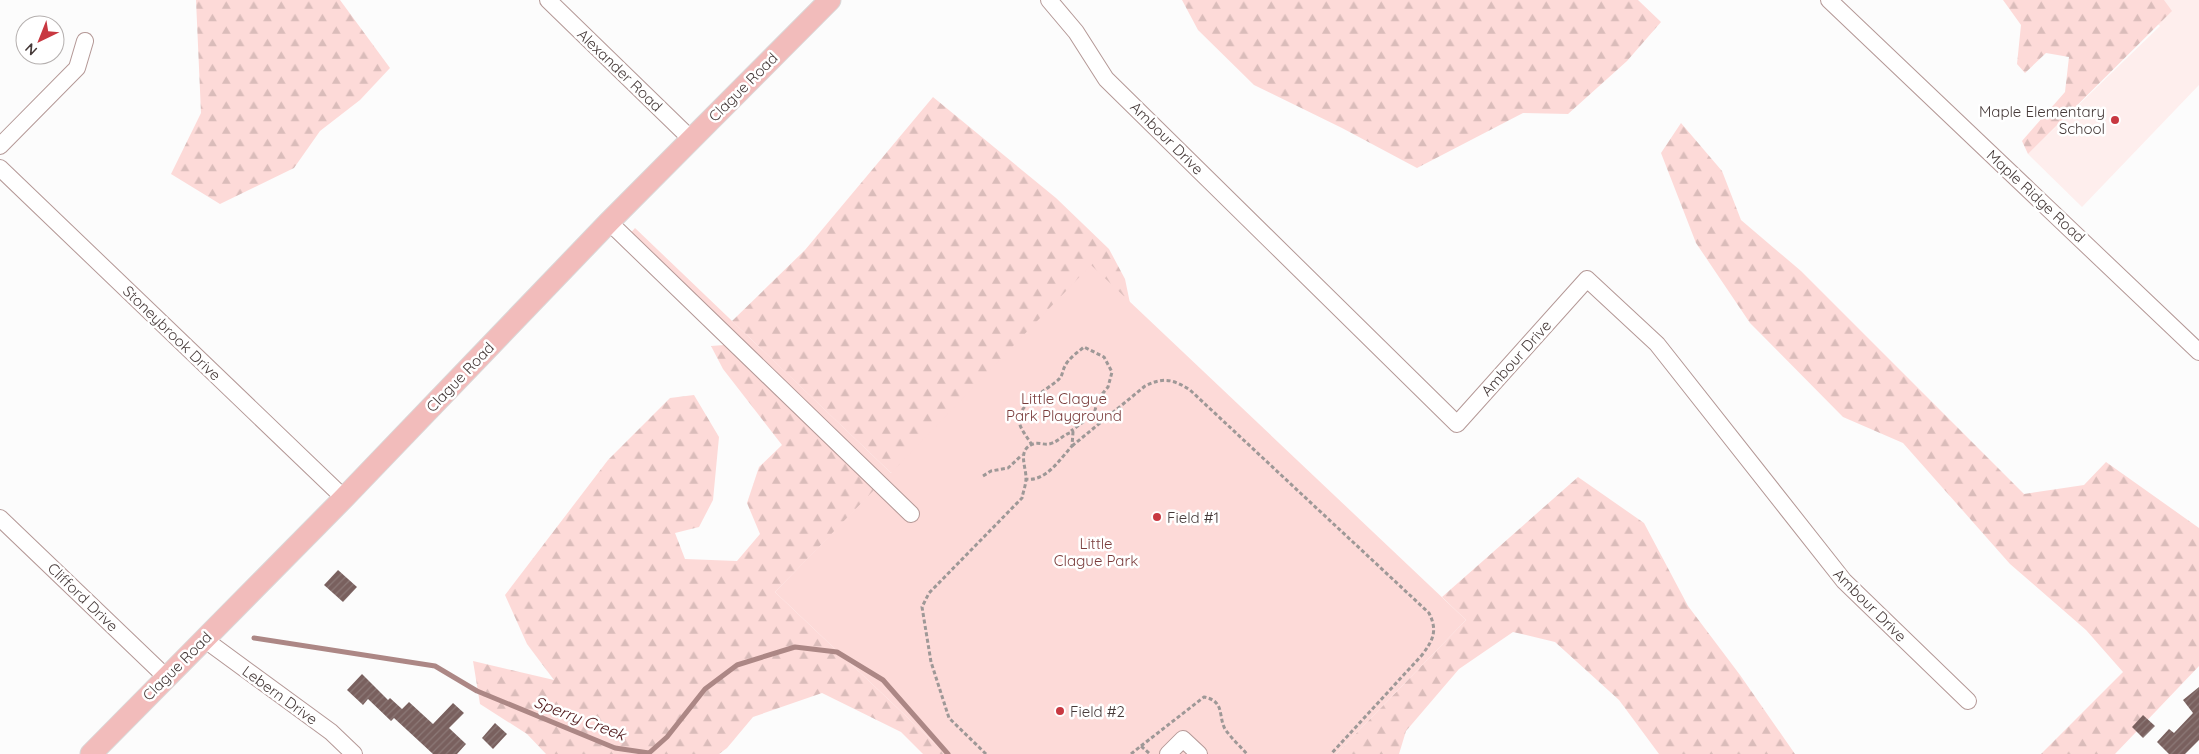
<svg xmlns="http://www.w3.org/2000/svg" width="2199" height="754" font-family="Quicksand,sans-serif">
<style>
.built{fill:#feeeed}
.forest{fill:url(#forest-firs)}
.green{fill:#fddad8}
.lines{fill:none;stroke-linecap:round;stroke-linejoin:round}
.stream{stroke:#ac8785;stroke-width:5}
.building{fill:url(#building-hatch)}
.minor-casing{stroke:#b49896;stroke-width:18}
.major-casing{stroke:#dad7d7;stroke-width:23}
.path{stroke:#9e9897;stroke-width:3;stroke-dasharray:4 2.5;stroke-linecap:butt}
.minor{stroke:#fff;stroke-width:16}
.major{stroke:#f2bcbb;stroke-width:21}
.poi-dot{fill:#c83841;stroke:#fff;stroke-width:2}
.labels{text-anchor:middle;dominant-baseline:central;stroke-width:5;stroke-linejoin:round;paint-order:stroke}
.street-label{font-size:15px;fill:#453938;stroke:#fff}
.poi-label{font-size:15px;fill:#453938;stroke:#fff;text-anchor:start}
.park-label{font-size:15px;fill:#7a3c3b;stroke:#fff}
.water-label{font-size:16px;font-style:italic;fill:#4e1517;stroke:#fff}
</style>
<defs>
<pattern id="forest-firs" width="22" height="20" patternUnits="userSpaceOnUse" patternTransform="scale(1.25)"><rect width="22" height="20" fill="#fddad8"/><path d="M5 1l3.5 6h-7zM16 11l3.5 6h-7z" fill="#dabcba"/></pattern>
<pattern id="building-hatch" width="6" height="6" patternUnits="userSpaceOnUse" patternTransform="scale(1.25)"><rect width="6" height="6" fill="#79605e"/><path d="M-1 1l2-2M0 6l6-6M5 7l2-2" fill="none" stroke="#8c7977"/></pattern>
</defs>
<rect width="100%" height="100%" fill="#fcfcfc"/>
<!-- built -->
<polygon class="built" points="2132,0 2199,0 2199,85 2082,207 2028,154 2160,26"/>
<!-- forest -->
<g class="forest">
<polygon points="196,0 340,0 390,68 360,100 320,131 294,168 220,204 171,174 201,113"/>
<polygon points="1182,0 1638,0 1661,22 1627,61 1568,114 1523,113 1417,168 1342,128 1254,85 1198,30"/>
<polygon points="2003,0 2164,0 2172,11 2028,154 2022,141 2065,92 2069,57 2046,53 2025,73 2017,64 2021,25"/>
<polygon points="933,97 1056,198 1109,249 1125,279 1137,337 891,473 732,321 805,250"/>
<polygon points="1681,123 1722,171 1741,220 1801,271 2024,494 2084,485 2106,462 2199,528 2199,666 2115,754 2041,754 2123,672 2086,630 2010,564 1903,443 1843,417 1750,323 1696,243 1661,153"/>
<polygon points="724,345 875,490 775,592 946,754 923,754 901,732 822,693 753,717 727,748 719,754 546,754 527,734 480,704 473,661 554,680 527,644 505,595 608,460 670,398 694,395 719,437 713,500 699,527 675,533 685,559 737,561 760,534 747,503 759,467 782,445 723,369 711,346"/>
<polygon points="1578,477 1644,523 1688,606 1740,675 1795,754 1659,754 1619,700 1555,642 1513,632 1459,669 1406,731 1399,754 1336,754 1466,620 1442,597"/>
</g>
<!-- green -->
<polygon class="green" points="635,228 891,473 1091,265 1466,620 1336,754 946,754 775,592 875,489 620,245"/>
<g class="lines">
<!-- stream -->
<polyline class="stream" points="254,638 435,666 477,691 615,748 649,753 667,737 705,689 737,665 795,647 837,652 883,680 948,754"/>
</g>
<!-- building -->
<g class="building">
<polygon points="338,570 357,587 343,602 324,585"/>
<polygon points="362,674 388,700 390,698 402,709 409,702 433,724 453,703 464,713 449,728 466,744 457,754 433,754 394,718 391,721 368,699 363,705 347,690"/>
<polygon points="2199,687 2199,740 2185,754 2169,754 2157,742 2169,729 2174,733 2193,713 2183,700"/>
<polygon points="2143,715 2155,726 2143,738 2132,727"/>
<polygon points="495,723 507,734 493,749 482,738"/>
</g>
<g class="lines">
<!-- minor casing -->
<g class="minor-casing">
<g id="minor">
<polyline points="548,0 691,139"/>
<polyline points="1049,0 1076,32 1106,79 1457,424 1587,279 1657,344 1844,581 1968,701"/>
<polyline points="1829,0 2199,352"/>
<polyline points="0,146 77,68 85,41"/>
<polyline points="0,168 344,498"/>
<polyline points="609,222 911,514"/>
<polyline points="0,518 166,677"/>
<polyline points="204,639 331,732 354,754"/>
<polyline points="1168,754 1183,739 1199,754"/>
</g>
</g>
<!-- major casing -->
<g class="major-casing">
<polyline id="major" points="91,754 344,498 609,222 830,0"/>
</g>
<!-- path -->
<g class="path">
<path d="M 1032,445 C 1028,438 1020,429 1019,421 C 1018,404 1047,390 1058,380 C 1063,376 1062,371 1065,366 C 1068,359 1078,352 1084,347 L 1104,357 L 1112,372 L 1108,387 L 1098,399 L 1094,414 L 1071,431"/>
<path d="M 1072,446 L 1145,386 C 1163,377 1173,379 1190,390 L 1429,613 C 1438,631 1433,640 1422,655 L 1331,754"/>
<polyline points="983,476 991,471 1008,468 1022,455"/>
<path d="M 1141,746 L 1204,697 C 1225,701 1218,716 1225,729 C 1231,738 1240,746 1247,754"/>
<path d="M 986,754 L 949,718 L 931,662 L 922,607 L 929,593 L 1022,498 C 1023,492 1026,485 1026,478 C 1026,466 1017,450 1033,444 C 1038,442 1044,445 1049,444 C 1059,442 1063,434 1073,432 L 1072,446 C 1060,459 1046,482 1026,479"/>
<polyline points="1131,754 1141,746 1150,754"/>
</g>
<!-- minor -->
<use href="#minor" class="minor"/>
<!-- major -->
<use href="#major" class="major"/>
</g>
<!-- markers -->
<g class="poi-dot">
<circle cx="2115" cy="120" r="5"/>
<circle cx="1157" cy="517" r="5"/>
<circle cx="1060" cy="711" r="5"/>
</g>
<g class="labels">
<!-- street labels -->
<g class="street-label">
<text transform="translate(620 70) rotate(44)">Alexander Road</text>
<text transform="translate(743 87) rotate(-45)">Clague Road</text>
<text transform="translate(1167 138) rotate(45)">Ambour Drive</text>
<text transform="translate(2036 196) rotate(43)">Maple Ridge Road</text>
<text transform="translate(172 333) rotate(44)">Stoneybrook Drive</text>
<text transform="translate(1516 358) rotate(-48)">Ambour Drive</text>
<text transform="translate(460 377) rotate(-46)">Clague Road</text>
<text transform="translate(83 597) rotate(44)">Clifford Drive</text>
<text transform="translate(1870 605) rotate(45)">Ambour Drive</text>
<text transform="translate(177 666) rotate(-45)">Clague Road</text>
<text transform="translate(280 695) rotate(36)">Lebern Drive</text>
</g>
<!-- poi labels -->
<g class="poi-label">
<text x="2105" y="111" text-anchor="end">Maple Elementary<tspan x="2105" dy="17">School</tspan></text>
<text x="1167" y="517">Field #1</text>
<text x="1070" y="711">Field #2</text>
</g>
<!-- park labels -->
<g class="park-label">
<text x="1064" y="398">Little Clague<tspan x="1064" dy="17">Park Playground</tspan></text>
<text x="1096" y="543">Little<tspan x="1096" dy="17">Clague Park</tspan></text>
</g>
<!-- water labels -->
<g class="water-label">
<text transform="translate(580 718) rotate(21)">Sperry Creek</text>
</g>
</g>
<!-- north arrow -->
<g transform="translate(40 40) rotate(223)"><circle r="24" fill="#ffffff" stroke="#b5b0af"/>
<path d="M0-4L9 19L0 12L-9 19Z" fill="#c83841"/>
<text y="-8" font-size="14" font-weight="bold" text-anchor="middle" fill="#453938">N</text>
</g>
</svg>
